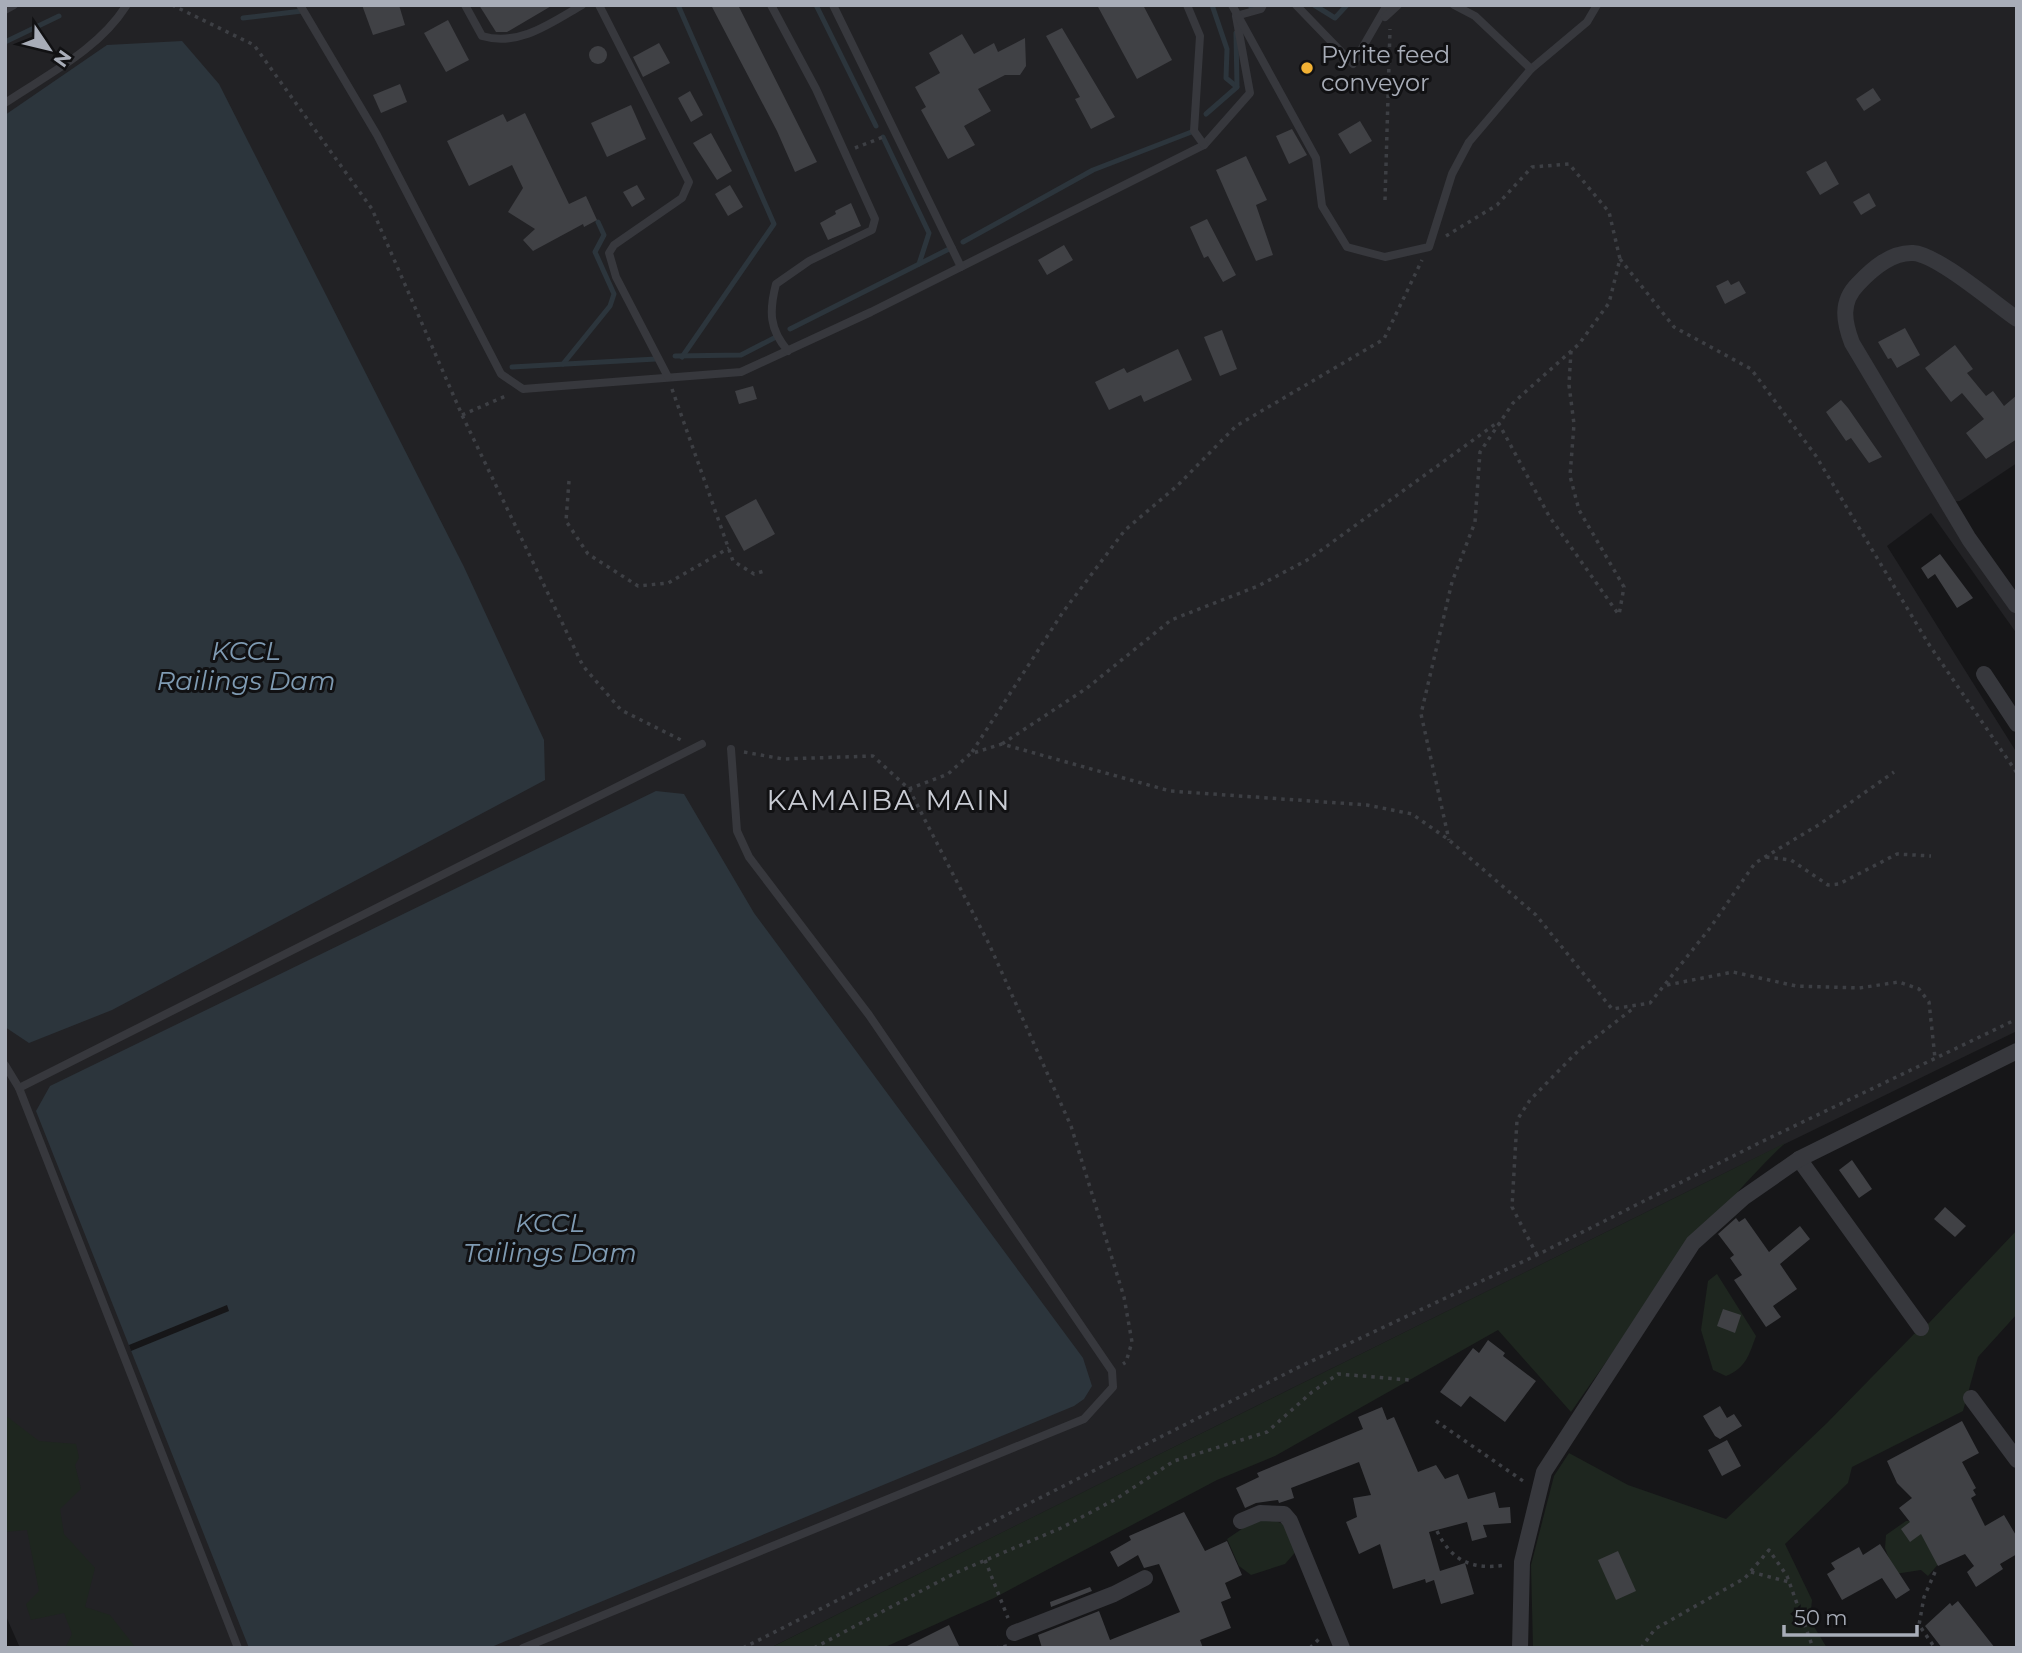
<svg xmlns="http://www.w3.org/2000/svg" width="2022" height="1653" font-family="Montserrat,sans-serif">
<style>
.built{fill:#222225}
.green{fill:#1e261f}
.water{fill:#2c353c}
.pier{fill:#161618}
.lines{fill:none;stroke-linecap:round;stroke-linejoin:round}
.stream{stroke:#2c353c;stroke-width:5}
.building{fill:#404145}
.path{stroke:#3d3f44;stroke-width:3.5;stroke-dasharray:3.5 5;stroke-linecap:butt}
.lane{stroke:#37383d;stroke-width:8}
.street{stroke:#37383d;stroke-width:16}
.poi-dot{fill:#f2b134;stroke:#111113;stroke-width:2.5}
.labels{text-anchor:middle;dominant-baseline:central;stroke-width:6;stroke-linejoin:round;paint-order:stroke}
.poi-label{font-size:24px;fill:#a8adb8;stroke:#111113;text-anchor:start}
.water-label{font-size:26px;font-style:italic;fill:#7f9bb3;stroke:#111113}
.quarter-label{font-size:28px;letter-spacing:2px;fill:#c9ccd4;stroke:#111113}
</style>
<rect width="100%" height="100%" fill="#161618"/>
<!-- built -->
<polygon class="built" points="5,5 2017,5 2017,463 1960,501 1949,502 2017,600 2017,634 1931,513 1887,546 2017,753 2017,1031 1729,1171 770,1648 20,1648 5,1614"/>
<!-- green -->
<g class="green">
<path d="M 1785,1143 C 1699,1226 1639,1315 1571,1412 L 1498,1330 L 1275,1456 L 1217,1480 L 994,1598 L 883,1648 L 770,1648 Z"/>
<polygon points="2017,1230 2017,1314 1978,1357 1963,1411 1852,1467 1848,1483 1785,1544 1812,1600 1810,1620 1827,1648 1533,1648 1531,1565 1554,1476 1569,1453 1628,1485 1726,1519 1827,1423 1914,1334 1929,1323"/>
<path d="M 1717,1274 L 1756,1336 C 1749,1355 1746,1368 1726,1376 L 1713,1370 L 1701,1330 L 1708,1281 Z"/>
<polygon points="5,1415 39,1441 76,1444 79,1458 75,1465 81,1489 60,1509 64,1534 95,1568 85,1607 110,1615 136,1648 65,1648 72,1634 64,1613 31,1620 26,1604 39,1591 27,1530 5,1532"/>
<polygon points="1272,1519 1287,1526 1299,1548 1285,1564 1251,1575 1239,1566 1227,1539 1255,1520"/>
<polygon points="1906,1521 1924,1521 1940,1562 1928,1576 1921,1570 1895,1574 1885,1548 1886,1535"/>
</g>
<!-- water -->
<g class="water">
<polygon points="182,41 219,84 464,567 544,740 545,780 112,1010 29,1043 5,1027 5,115 107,45"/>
<polygon points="656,791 684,794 754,913 1083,1358 1092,1386 1084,1399 1074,1406 489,1648 249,1648 36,1111 50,1086"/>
</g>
<!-- pier -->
<polygon class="pier" points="227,1305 229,1311 131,1351 129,1345"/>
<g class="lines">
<!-- stream -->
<g class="stream">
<polyline points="678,5 774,224 682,357"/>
<polyline points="816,5 876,126"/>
<polyline points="1212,5 1227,49 1226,78 1237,87"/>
<polyline points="1314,5 1335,18 1347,5"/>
<polyline points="1251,7 1254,5"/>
<polyline points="243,18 302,11"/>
<polyline points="5,42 59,16"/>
<polyline points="1206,114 1237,87 1236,33"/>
<polyline points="883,137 929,233 919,264"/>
<polyline points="963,242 1093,170 1194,131"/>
<polyline points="790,329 953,247"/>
<polyline points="675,356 741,355 776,337"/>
<polyline points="563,364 610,306 614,294 595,252 604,235 598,222"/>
<polyline points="512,367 656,359"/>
</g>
</g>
<!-- building -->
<g class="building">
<polygon points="362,5 399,5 405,25 373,35"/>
<polygon points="479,5 553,5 507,32 496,32"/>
<polygon points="711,5 738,5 817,162 795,172 777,131"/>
<polygon points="1097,5 1143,5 1172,60 1137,79"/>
<polygon points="448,20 469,60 446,72 424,33"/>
<polygon points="1062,28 1115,117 1091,129 1075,99 1080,97 1046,36"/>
<polygon points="962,34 974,54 994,43 998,52 1025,38 1026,66 1020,75 1005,75 978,89 991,111 964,126 975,145 948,159 921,110 926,107 915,87 940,73 929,53"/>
<polygon points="659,43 670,63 643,77 633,57"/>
<circle cx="598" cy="55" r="9"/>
<polygon points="400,84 407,102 381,113 373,95"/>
<polygon points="1873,88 1881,100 1864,111 1856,99"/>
<polygon points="690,91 703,115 691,122 678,98"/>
<polygon points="631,105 646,139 607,157 591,123"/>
<polygon points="525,113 569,204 586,196 597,220 584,227 583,224 533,251 523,240 535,229 508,212 523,188 512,165 469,186 447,141 503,114 507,122"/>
<polygon points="1360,121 1372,141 1350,154 1338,134"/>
<polygon points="1292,129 1307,155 1289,164 1276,136"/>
<polygon points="711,133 732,171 717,180 693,143"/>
<polygon points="1246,156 1267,200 1256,205 1273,255 1256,261 1216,170"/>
<polygon points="1826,161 1839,184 1820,195 1806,172"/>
<polygon points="637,185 645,199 632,207 623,192"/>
<polygon points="730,185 743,207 728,216 715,194"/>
<polygon points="1869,193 1876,206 1861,215 1853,202"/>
<polygon points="851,203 861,226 828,240 820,223 836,214 835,211"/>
<polygon points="1207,219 1236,275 1223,282 1208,256 1204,258 1190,227"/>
<polygon points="1064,245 1073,260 1047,275 1038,260"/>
<polygon points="1728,280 1731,285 1739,281 1746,293 1725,304 1716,286"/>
<polygon points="1905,328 1920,355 1897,368 1891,358 1888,359 1878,342"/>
<polygon points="1222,330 1237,369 1220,376 1204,337"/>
<polygon points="1955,345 1973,369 1967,373 1986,396 1993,391 2004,406 2017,395 2017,439 1986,459 1966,433 1984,419 1962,393 1951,402 1925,368"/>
<polygon points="1178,349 1192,380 1144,402 1141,395 1109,410 1095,382 1124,368 1127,373"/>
<polygon points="753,386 757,399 739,404 735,391"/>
<polygon points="1841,400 1848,408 1882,457 1869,463 1851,438 1846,441 1826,412"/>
<polygon points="756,499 775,534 744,551 725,516"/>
<polygon points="1940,554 1973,598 1957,608 1935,574 1928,579 1921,568"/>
<polygon points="1852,1160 1872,1189 1859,1198 1839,1170"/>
<polygon points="1945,1207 1966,1226 1955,1237 1934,1219"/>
<polygon points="1736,1218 1739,1222 1745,1218 1769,1252 1800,1226 1810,1239 1780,1264 1797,1289 1773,1306 1781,1317 1766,1327 1734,1280 1742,1275 1730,1258 1734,1255 1718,1234"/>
<polygon points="1723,1309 1741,1315 1735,1333 1717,1326"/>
<polygon points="1488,1340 1505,1353 1503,1356 1536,1381 1505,1422 1470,1396 1461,1407 1440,1392 1473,1348 1479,1353"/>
<polygon points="1720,1406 1727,1418 1734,1414 1742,1426 1720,1439 1715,1436 1703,1416"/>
<polygon points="1382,1407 1387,1420 1394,1417 1418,1472 1436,1465 1445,1479 1458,1474 1468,1499 1495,1492 1499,1508 1510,1507 1511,1523 1483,1525 1487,1537 1472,1541 1467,1522 1429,1532 1440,1571 1465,1563 1474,1594 1441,1604 1434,1580 1426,1583 1425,1579 1393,1589 1380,1544 1359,1554 1346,1522 1357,1517 1353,1498 1371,1495 1359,1462 1291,1488 1294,1498 1279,1503 1278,1500 1256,1503 1245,1508 1242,1501 1236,1488 1259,1477 1257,1473 1363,1429 1358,1417"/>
<polygon points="1962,1421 1979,1453 1962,1462 1976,1488 1973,1490 1976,1495 1971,1498 1985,1526 2004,1515 2017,1537 2017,1554 2000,1564 2003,1569 1976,1587 1967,1572 1974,1566 1965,1554 1938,1566 1921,1534 1910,1542 1901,1529 1910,1522 1899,1508 1912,1498 1897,1483 1887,1461"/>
<polygon points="1727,1440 1741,1466 1722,1476 1708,1450"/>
<polygon points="1184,1512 1205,1551 1227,1541 1242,1575 1225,1583 1231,1598 1221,1602 1231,1628 1200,1640 1203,1648 1042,1648 1038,1635 1099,1611 1110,1640 1180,1612 1159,1564 1144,1568 1138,1555 1118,1567 1110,1552 1131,1540 1129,1536"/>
<polygon points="1880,1544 1910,1590 1896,1599 1882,1578 1842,1600 1827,1574 1835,1569 1831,1563 1859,1547 1863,1555"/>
<polygon points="1618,1551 1636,1591 1616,1600 1598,1560"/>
<polygon points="1090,1587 1092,1591 1051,1607 1050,1602"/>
<polygon points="1958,1601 1995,1648 1942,1648 1925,1626 1950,1603 1952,1606"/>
<polygon points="949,1625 960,1648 903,1648"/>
</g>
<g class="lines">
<!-- path -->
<g class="path">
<polyline points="172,5 254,45 372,209 462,415 583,666 621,710 681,740"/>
<polyline points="855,148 883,137"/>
<polyline points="1385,200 1390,29"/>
<polyline points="1446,236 1497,205 1532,167 1569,164 1609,212 1620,259 1609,303 1579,344 1513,403 1480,452 1475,522 1452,582 1421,714 1449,840"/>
<polyline points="1620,259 1674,327 1751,369 1816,456 1928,643 2017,773"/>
<polyline points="1571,351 1569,385 1574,424 1570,476 1579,510 1624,587 1619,615"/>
<polyline points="672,389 733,561 754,574 764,571"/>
<polyline points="462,415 508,395"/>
<polyline points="569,481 566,521 588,554 638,586 668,583 729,548"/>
<polyline points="1002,744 1087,688 1171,620 1258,586 1309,559 1498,422 1549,516 1619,615"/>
<polyline points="744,752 783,759 873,756 909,789 948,774 970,754 1002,744 1170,791 1367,805 1412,814 1449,840 1536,915 1612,1009 1650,1003 1710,928 1755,863 1820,824 1894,772"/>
<polyline points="972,752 1063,612 1125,530 1177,486 1236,426 1384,339 1422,260"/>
<polyline points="909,789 989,944 1071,1126 1124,1297 1132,1342 1126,1362 1123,1364"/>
<polyline points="1766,857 1791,860 1828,885 1839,884 1897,854 1931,856"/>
<polyline points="1667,985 1733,972 1796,986 1859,988 1899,982 1919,989 1929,1002 1935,1058"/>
<polyline points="1537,1255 1512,1207 1517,1120 1530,1100 1578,1051 1635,1007"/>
<polyline points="1436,1421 1526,1483"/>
<path d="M 1437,1531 C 1452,1562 1473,1570 1506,1565"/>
<polyline points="985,1560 1008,1618"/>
<polyline points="1751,1572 1789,1582"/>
<polyline points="1935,1572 1924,1597 1919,1625 1935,1648"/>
<polyline points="743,1648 1299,1367 1537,1255 1759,1143 2017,1019"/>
<polyline points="814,1648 953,1574 1061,1528 1116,1499 1174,1461 1267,1432 1312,1392 1338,1374 1410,1380"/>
<polyline points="995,1648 1007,1646"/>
<polyline points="1310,1648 1321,1637"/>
<polyline points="1641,1648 1655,1629 1745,1578 1769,1550 1787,1576 1813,1648"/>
</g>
<!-- lane -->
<g class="lane">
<polyline points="300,5 377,135 501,374 523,389 741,372 871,312 1204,145 1250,93 1236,16 1261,9 1263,5"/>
<path d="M 465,5 L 482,36 C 519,47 551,23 582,5"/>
<polyline points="599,5 689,182 682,198 614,245 609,253 616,277 668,377"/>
<path d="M 771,5 L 816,89 L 875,219 L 872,230 L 809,261 L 776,284 C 769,311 769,329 788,351"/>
<polyline points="833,5 961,267"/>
<polyline points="1187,5 1200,36 1194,131 1204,145"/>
<polyline points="1232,5 1316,158 1322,206 1347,247 1385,257 1429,247 1452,174 1469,142 1531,69 1587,22 1597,5"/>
<polyline points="1296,5 1353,64 1387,5"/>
<polyline points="1454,5 1475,16 1531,69"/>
<polyline points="5,10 14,5"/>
<polyline points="1385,17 1398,5"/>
<path d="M 5,103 C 48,74 98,50 126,6"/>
<polyline points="5,1065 19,1088 238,1648"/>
<polyline points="19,1088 702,744"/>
<polyline points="523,1648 1084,1419 1113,1387 1112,1371 869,1015 749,857 737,831 731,749"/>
</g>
<!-- street -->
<g class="street">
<path d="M 2016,605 L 1969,539 L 1852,343 C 1844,322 1840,302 1858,284 C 1872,269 1891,252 1913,253 C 1937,254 1995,304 2017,319"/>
<polyline points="1984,674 2017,724"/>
<polyline points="1799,1159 1921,1328"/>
<polyline points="1971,1398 2017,1460"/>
<polyline points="1241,1521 1260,1513 1284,1514 1290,1521 1342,1648"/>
<polyline points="1014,1633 1114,1594 1145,1578"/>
<polyline points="1520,1648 1522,1562 1544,1472 1693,1243 1743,1198 1799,1159 2017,1051"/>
</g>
</g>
<!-- markers -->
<circle class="poi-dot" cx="1307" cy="68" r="7"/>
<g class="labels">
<!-- poi labels -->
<g class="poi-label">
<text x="1321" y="54">Pyrite feed<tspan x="1321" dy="28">conveyor</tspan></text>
</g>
<!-- water labels -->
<g class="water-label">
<text x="246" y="651">KCCL<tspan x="246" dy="30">Railings Dam</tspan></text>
<text x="550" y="1223">KCCL<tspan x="550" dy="30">Tailings Dam</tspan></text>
</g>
<!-- quarter labels -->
<g class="quarter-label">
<text x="889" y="800">KAMAIBA MAIN</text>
</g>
</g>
<!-- border -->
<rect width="2022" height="1653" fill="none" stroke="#a8adb8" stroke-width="14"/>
<!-- north arrow -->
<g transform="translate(49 49) rotate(125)" stroke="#111113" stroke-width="5" paint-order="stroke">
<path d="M0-5L12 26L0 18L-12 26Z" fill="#a8adb8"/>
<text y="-10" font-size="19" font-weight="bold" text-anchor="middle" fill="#a8adb8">N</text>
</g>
<!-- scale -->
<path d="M1784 1625v10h133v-10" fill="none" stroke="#a8adb8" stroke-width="3.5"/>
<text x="1794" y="1625" font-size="21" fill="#a8adb8" stroke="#111113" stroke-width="5" paint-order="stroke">50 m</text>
</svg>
